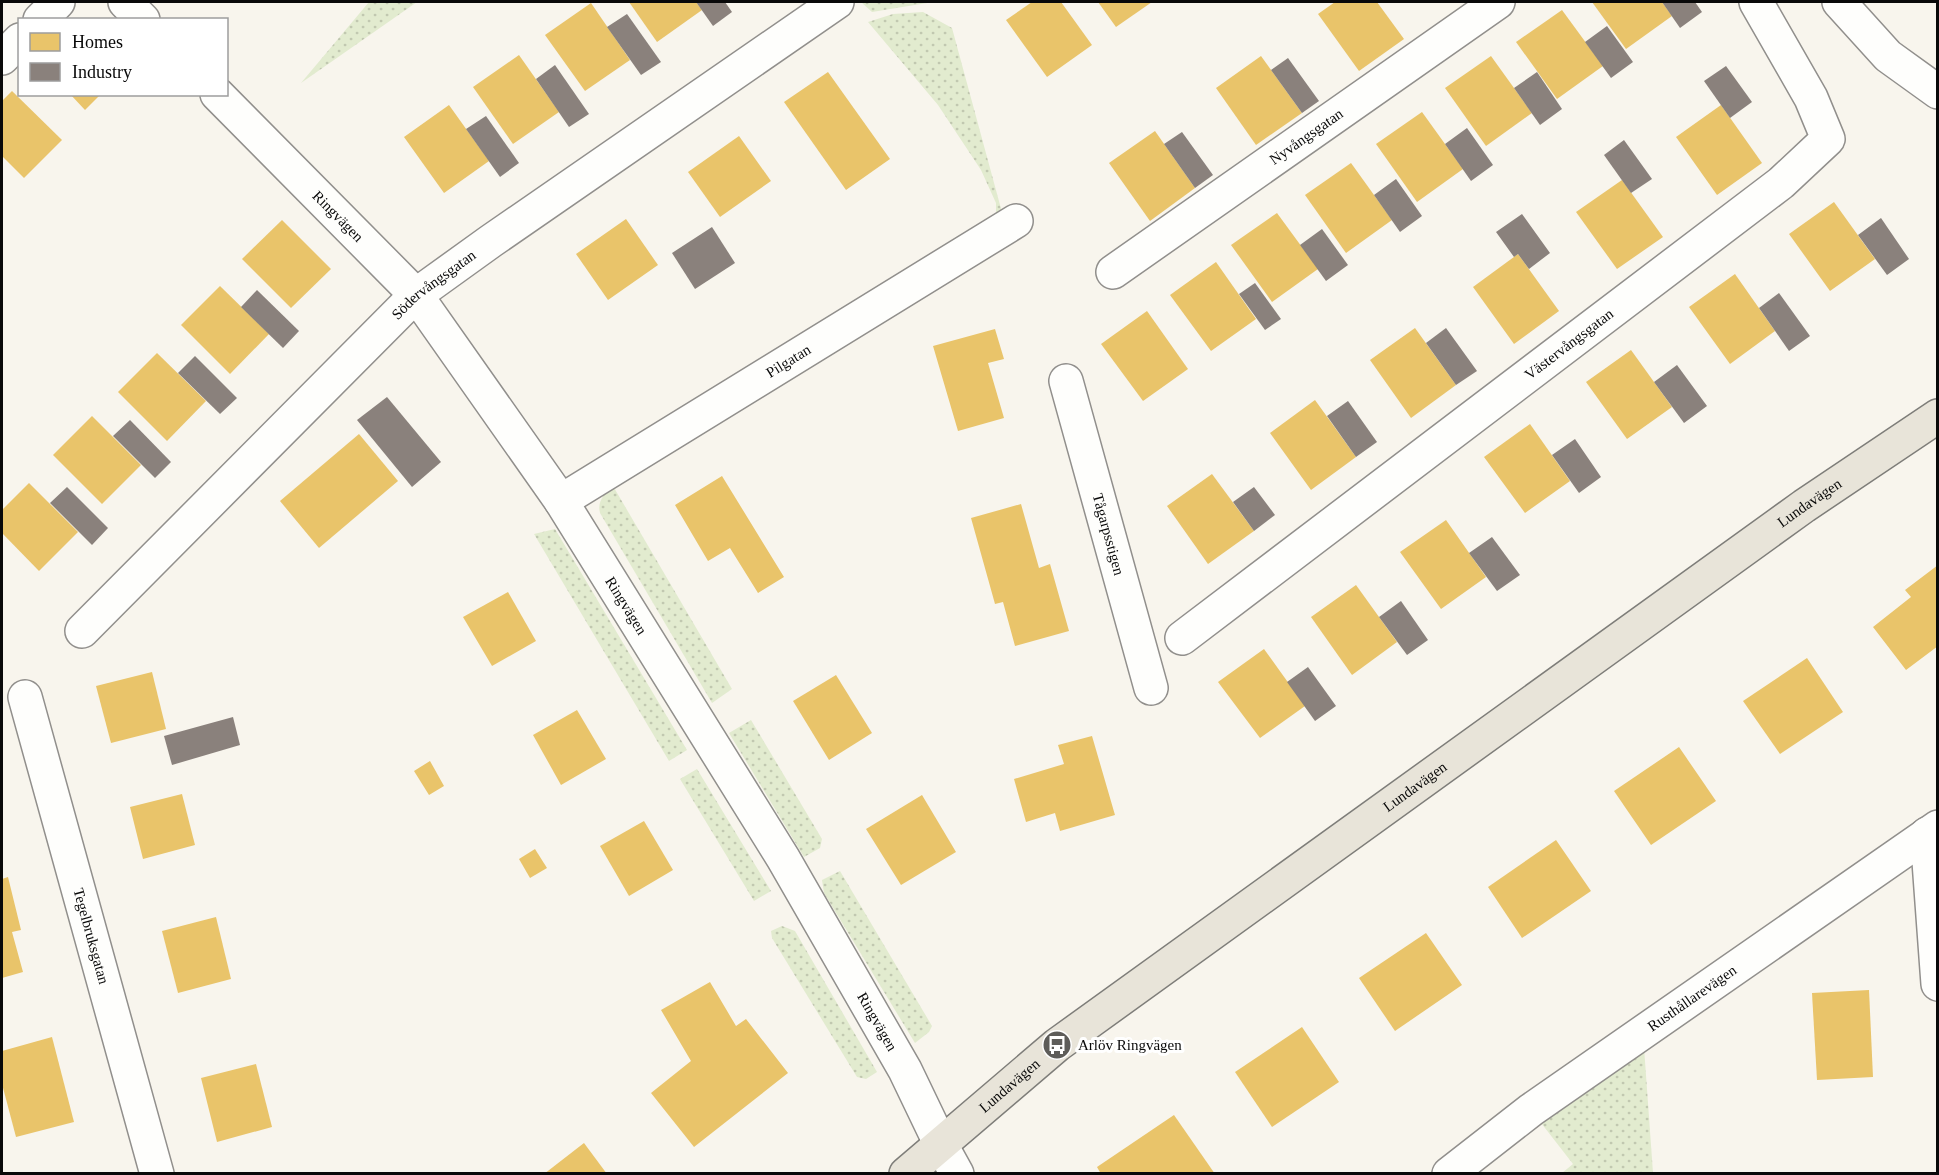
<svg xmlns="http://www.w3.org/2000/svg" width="1939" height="1175" font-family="'Times New Roman',serif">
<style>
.green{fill:url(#green-dots)}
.homes{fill:#e9c46a}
.industry{fill:#8a817c}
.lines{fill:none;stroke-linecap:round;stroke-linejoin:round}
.minor-casing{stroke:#918f8c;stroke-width:36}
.major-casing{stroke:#7e7d79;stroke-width:36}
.minor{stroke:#fefefc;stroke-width:33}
.major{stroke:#e8e4d9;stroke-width:33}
.labels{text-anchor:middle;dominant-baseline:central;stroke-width:6;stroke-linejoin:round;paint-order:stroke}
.street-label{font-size:15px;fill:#090909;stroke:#fff}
.poi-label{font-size:15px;fill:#090909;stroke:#fff;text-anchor:start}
</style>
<defs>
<pattern id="green-dots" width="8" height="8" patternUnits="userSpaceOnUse" patternTransform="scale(1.5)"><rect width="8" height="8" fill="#e2ebcf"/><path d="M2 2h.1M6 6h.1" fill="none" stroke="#c1c8b0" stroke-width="1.8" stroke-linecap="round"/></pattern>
</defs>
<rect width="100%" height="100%" fill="#f8f5ed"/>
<!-- green -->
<g class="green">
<polygon points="369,2 417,2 301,83"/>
<polygon points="861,2 933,2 872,12"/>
<polygon points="923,12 952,28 1003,216 996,216 996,203 981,170 938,105 868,22 893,14"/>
<path d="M 613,486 L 732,689 L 712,703 L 600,513 C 597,501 604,494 613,486 Z"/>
<polygon points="555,529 687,750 669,761 534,534"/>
<polygon points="751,720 822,839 820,848 804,857 729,733"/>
<polygon points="697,769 771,891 754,901 680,779"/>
<polygon points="840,871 932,1026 929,1032 915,1043 824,893 822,880"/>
<polygon points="782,926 795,931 877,1072 866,1079 857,1077 772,938 771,931"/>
<polygon points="1643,1033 1653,1173 1562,1173 1573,1164 1531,1110"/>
</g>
<!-- homes -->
<g class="homes">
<polygon points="629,2 696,2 702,10 657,42"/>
<polygon points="1032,2 1061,2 1092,45 1047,77 1006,20"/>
<polygon points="1098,2 1152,2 1116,27"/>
<polygon points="1335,2 1377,2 1404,39 1359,71 1318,14"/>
<polygon points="1592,2 1662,2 1672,16 1626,49"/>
<polygon points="591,3 630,60 585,91 545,35"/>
<polygon points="1562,10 1603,66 1557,99 1516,42"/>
<polygon points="519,55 559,112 513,144 473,87"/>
<polygon points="1261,56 1302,113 1256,145 1216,88"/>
<polygon points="1491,56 1532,113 1486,146 1445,88"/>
<polygon points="828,72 890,159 846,190 784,102"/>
<polygon points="12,91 62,140 24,178 2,156 2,101"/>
<polygon points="70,94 101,94 85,110"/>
<polygon points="449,105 489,161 444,193 404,137"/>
<polygon points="1721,105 1762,163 1717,195 1676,137"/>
<polygon points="1422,112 1463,169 1417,202 1376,144"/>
<polygon points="1155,131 1195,188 1150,221 1109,163"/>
<polygon points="739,136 771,181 720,217 688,172"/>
<polygon points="1351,163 1392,220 1346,253 1305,195"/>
<polygon points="1622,180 1663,237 1617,269 1576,212"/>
<polygon points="1834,202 1875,259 1830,291 1789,234"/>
<polygon points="1277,213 1318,269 1272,302 1231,245"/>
<polygon points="626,219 658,265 608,300 576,254"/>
<polygon points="282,220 331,269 291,308 242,259"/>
<polygon points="1518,254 1559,311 1514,344 1473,287"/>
<polygon points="1216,262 1256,319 1211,351 1170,295"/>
<polygon points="1735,274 1775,331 1730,364 1689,307"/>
<polygon points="220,286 269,334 230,374 181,325"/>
<polygon points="1147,311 1188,369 1143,401 1101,344"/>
<polygon points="1415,328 1456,385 1411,418 1370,360"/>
<polygon points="995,329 1004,359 988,363 1004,418 958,431 933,346"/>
<polygon points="1631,350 1672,407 1627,439 1586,382"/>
<polygon points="157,353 206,401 167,441 118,392"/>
<polygon points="1315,400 1356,457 1311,490 1270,433"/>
<polygon points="92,416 141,465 102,504 53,455"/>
<polygon points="1530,424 1570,481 1525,513 1484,457"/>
<polygon points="359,434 398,481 319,548 280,501"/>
<polygon points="1212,474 1254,531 1208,564 1167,506"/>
<polygon points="722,476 784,577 758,593 730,548 708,561 675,505"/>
<polygon points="29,483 78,532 39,571 2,533 2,510"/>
<polygon points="1021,504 1039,568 1050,564 1069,631 1015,646 1003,602 995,604 971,518"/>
<polygon points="1446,520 1486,577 1441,609 1400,552"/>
<polygon points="1938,565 1938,646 1906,670 1873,627 1911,597 1905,590"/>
<polygon points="1356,585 1397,642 1352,675 1311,617"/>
<polygon points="508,592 536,641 492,666 463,617"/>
<polygon points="1264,649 1305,706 1260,738 1218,682"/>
<polygon points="1807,658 1843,712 1780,754 1743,701"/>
<polygon points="152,672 166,729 111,743 96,686"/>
<polygon points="836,675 872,733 829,760 793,701"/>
<polygon points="577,710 606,759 561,785 533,735"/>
<polygon points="1092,736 1115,815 1060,831 1055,813 1026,822 1014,779 1064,764 1058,745"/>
<polygon points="1679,747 1716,801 1651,845 1614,791"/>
<polygon points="430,761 444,786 429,795 414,771"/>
<polygon points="182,794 195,845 143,859 130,807"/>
<polygon points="922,795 956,852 901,885 866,829"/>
<polygon points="644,821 673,870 629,896 600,846"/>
<polygon points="1556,840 1591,891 1522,938 1488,887"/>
<polygon points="535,849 547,868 530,878 519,859"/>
<polygon points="8,877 21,930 12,932 23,972 2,978 2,879"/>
<polygon points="216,917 231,979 178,993 162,931"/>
<polygon points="1426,933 1462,985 1395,1031 1359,978"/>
<polygon points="710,982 736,1026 746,1019 788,1073 694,1147 651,1093 691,1061 661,1010"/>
<polygon points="1869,990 1873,1077 1817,1080 1812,993"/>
<polygon points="1302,1027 1339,1082 1272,1127 1235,1072"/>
<polygon points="52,1037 74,1122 16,1137 2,1084 2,1051"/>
<polygon points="256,1064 272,1127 217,1142 201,1078"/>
<polygon points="1174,1115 1215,1174 1101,1174 1097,1167"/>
<polygon points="584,1143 607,1174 544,1174"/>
</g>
<!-- industry -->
<g class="industry">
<polygon points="696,2 725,2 732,12 713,26"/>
<polygon points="1662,2 1695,2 1702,12 1680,28"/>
<polygon points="627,14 661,62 641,75 607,27"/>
<polygon points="1607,26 1633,62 1611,78 1585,42"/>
<polygon points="1288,58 1319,101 1302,113 1271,70"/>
<polygon points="555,65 589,114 569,127 536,79"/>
<polygon points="1726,66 1752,102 1730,118 1704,81"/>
<polygon points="1537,72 1562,109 1540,125 1514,88"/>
<polygon points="486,116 519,163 500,177 466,129"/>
<polygon points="1467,128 1493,165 1471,181 1445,144"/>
<polygon points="1182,132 1213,175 1195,188 1164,144"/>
<polygon points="1624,140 1652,179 1631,193 1604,155"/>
<polygon points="1396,179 1422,216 1400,232 1374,195"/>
<polygon points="1522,214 1550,253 1529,269 1518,254 1514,257 1496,232"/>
<polygon points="1881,218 1909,259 1887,275 1858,235"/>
<polygon points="712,227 735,263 695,289 672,253"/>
<polygon points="1322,229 1348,265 1326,281 1300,245"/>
<polygon points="1255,283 1281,319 1265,330 1239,294"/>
<polygon points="257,290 299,331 283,348 241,307"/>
<polygon points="1779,293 1810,336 1789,351 1759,308"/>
<polygon points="1446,328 1477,371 1456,385 1426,343"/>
<polygon points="195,356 237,398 220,414 178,373"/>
<polygon points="1677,365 1707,406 1684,423 1654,382"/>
<polygon points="387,397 441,462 412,487 357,420"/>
<polygon points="1348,401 1377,442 1356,457 1327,416"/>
<polygon points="130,420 171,462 155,478 113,436"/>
<polygon points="1575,439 1601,477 1579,493 1552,455"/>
<polygon points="67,487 108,528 92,545 50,503"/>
<polygon points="1254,487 1275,515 1254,531 1233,502"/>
<polygon points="1492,537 1520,575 1497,591 1469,553"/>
<polygon points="1401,601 1428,640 1407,655 1379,617"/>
<polygon points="1308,667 1336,706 1315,721 1287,682"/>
<polygon points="233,717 240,745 172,765 164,736"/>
</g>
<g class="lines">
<!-- minor casing -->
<g class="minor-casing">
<g id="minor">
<polyline points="125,2 143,20"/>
<polyline points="1839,2 1888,56 1938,92"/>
<polyline points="40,20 58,2"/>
<polyline points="2,58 20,40"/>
<path id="s1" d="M 217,94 L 416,295 L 561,501 L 783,858 L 905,1070 L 941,1145 L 957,1174"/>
<path id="s2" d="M 1113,272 L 1498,2"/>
<path id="s3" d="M 1066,381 L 1151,688"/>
<path id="s4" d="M 561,501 L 1016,221"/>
<path id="s5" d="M 82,631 L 416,295 L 491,241 L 837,2"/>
<path id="s6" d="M 1182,638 L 1781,183 L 1828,139 L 1811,98 L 1756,2"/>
<path id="s7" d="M 25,697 L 157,1174"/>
<polyline points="1927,834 1938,984"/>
<path id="s8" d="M 1449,1174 L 1531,1110 L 1938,827"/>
</g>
</g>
<!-- major casing -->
<g class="major-casing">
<g id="major">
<path id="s9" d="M 906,1174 L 1057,1045 L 1804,506 L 1938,416"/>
</g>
</g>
<!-- minor -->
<use href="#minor" class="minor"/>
<!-- major -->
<use href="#major" class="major"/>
</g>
<!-- icons -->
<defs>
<g id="bus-disc" transform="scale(1.5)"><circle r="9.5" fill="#5d5c59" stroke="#fff"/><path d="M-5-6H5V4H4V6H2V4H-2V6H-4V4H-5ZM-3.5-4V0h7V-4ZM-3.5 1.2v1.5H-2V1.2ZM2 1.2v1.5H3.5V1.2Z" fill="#fff"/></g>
</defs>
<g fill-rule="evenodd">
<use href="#bus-disc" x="1057" y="1045"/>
</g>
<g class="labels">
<!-- street labels -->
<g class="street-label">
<text stroke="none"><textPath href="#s2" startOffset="236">Nyvångsgatan</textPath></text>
<text stroke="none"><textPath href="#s1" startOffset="172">Ringvägen</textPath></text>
<text stroke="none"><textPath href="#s5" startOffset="494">Södervångsgatan</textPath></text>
<text stroke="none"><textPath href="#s6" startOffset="486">Västervångsgatan</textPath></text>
<text stroke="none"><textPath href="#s4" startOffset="267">Pilgatan</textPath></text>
<text stroke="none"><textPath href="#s9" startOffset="1126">Lundavägen</textPath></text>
<text stroke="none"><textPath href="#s3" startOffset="159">Tågarpsstigen</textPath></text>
<text stroke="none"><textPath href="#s1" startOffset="658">Ringvägen</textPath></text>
<text stroke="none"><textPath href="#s9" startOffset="640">Lundavägen</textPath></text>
<text stroke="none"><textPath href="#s7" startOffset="248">Tegelbruksgatan</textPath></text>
<text stroke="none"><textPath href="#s8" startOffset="300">Rusthållarevägen</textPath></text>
<text stroke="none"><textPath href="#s1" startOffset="1144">Ringvägen</textPath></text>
<text stroke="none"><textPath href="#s9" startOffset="136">Lundavägen</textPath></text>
</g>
<!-- poi labels -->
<g class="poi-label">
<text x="1078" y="1045">Arlöv Ringvägen</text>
</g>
</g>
<!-- border -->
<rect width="1939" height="1175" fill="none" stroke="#090909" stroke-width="6"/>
<!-- legend -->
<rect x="18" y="18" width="210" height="78" fill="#ffffff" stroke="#9d9d9d" stroke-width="1.5"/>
<rect x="30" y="33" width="30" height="18" fill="#e9c46a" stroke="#9d9d9d" stroke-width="1.5"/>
<text x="72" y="48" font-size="18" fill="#090909">Homes</text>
<rect x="30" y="63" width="30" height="18" fill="#8a817c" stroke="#9d9d9d" stroke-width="1.5"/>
<text x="72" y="78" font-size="18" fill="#090909">Industry</text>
</svg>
